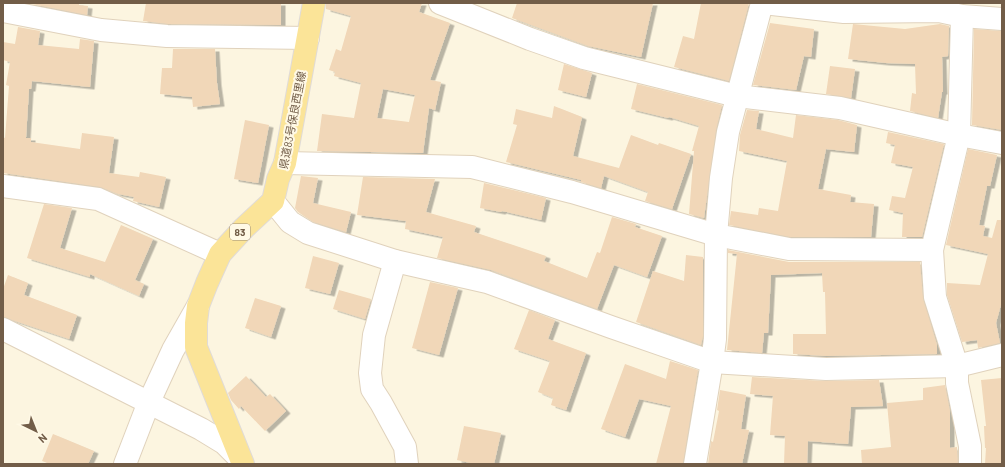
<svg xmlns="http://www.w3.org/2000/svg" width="1005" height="467" font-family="Barlow,'Noto Sans JP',sans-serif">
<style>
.building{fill:#f1d7b8;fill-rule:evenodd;filter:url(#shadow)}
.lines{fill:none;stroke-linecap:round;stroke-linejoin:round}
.minor-casing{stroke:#e0d2bc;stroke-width:24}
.major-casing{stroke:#e0dbd7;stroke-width:24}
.minor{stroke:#fff;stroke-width:22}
.major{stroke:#fbe498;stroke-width:22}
.labels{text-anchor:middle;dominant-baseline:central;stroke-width:4;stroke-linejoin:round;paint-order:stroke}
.shield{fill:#fff9e6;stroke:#9c8c77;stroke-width:1}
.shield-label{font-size:10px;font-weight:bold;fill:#725d48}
.street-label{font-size:11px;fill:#725d48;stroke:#fff9e6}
</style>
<defs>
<filter id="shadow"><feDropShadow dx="4.5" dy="2.5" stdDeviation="0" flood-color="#0004"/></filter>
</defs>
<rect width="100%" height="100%" fill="#fcf5e0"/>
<!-- building -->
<g class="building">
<polygon points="27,3 79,3 79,5 88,6 87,15"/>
<polygon points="146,3 236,3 237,4 281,3 281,25 168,24 143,21"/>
<path d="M 326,3 L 422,3 L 419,12 L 450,23 L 430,80 L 441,82 L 435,110 L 429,108 L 423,153 L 317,151 L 322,114 L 354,118 L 361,83 L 334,76 L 335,72 L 329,70 L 336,49 L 341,51 L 351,16 L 326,9 ZM 383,89 L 415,95 L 409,122 L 377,118 Z"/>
<polygon points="517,3 653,3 641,57 588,46 512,18"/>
<polygon points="701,3 749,3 729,81 674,67 683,36 694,39"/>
<polygon points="770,23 814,29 811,57 804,56 796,90 753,85"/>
<polygon points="853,24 905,29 940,24 949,26 948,56 942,57 943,92 942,92 938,118 910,111 912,93 916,94 915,64 886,63 848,59"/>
<polygon points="18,27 40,31 38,45 79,49 80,39 94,41 90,87 32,81 31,89 29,89 26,138 31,138 31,142 80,149 82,133 114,137 109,173 139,177 140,172 166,177 159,207 133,201 134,197 118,194 100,187 3,173 3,137 5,138 9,86 6,85 10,62 3,60 3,42 15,44"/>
<polygon points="974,29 1002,31 1002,130 972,125"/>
<polygon points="173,49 215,49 217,83 220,104 193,107 192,97 160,94 162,68 172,68"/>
<polygon points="564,64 592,73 586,97 558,90"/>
<polygon points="830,66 855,69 851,98 826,94"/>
<polygon points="637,84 722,105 716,130 704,218 689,214 694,151 692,151 699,126 669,117 668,118 631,109"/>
<polygon points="554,106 582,117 573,156 619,168 631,135 658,145 659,143 691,154 672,209 645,201 648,192 604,176 601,188 581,182 581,180 506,162 517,125 513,124 516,109 552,118"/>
<polygon points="747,110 759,111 756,129 793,138 796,115 838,120 857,125 854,152 826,149 818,189 851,195 850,202 874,204 871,237 790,237 729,225 731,211 758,215 759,208 778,211 787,161 739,151 740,135"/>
<polygon points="245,120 269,125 258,183 234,179"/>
<polygon points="888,132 944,144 922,237 902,237 903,213 889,210 892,196 905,198 913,167 891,163 895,145 886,143"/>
<polygon points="968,149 997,155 990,186 987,186 979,225 985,226 983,236 992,238 997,220 1002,220 1002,301 996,323 1000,343 978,348 977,340 962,342 947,295 947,283 980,285 988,254 946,245"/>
<polygon points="301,176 318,178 313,203 351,212 346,232 313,222 298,212 295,208"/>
<polygon points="363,177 435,179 426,212 476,226 474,232 546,256 544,261 587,278 597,252 600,253 612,217 636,224 635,227 662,236 647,277 614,265 597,309 491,270 437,258 443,237 405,229 406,221 357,215"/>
<polygon points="484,183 546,198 541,220 502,211 501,212 480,208"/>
<polygon points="44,204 72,208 60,248 105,262 121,225 153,239 135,280 144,284 139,296 90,274 90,277 27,258"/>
<polygon points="728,250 789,262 920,262 923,298 937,345 937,354 826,356 793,354 793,334 826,334 825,292 823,292 822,273 771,275 768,333 764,333 762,353 727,350 737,254 728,253"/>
<polygon points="686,255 703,257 703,336 701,345 636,322 653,271 684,281"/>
<polygon points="313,256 339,263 330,294 305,288"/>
<polygon points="8,275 28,283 24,295 77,315 69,339 3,317 3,289"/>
<polygon points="430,282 458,288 439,355 412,348"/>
<polygon points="339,290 371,299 365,319 333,309"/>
<polygon points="255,298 281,306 271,337 245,328"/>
<polygon points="529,310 555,320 548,339 586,353 566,410 551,405 553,398 538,392 550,361 514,349"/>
<polygon points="670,361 698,370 683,464 656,464 671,406 639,399 625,437 601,429 625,364 666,379"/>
<polygon points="246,376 266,397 270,394 286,411 265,431 241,406 239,409 231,400 228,393"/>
<polygon points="752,377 825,381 879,380 883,406 851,407 848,444 808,441 807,464 784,464 785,436 770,435 773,396 750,394"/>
<polygon points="1002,378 1002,464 985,464 986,448 985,448 984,426 986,426 981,380"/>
<polygon points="945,385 950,411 950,448 957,447 958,464 862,464 861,450 891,447 887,403 923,400 923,388"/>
<polygon points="720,390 746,395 741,429 749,430 742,464 708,464 711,441 713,442 719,411 717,410"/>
<polygon points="464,426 501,433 494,464 475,464 457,460"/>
<polygon points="53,434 94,451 88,464 50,464 42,461"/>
</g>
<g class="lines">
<!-- minor casing -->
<g class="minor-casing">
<g id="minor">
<polyline points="440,3 530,39 584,58 737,96 840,108 959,135 1002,143"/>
<polyline points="763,3 844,12 939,11 962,16 1002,19"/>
<polyline points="3,11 101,30 167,36 308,38"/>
<polyline points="962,16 959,135 932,250 935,297 957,366 957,383 970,446 970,464"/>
<polyline points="285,163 472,167 572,192 716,235 789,249 932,250"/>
<polyline points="3,186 98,199 220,254"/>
<polyline points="273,201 290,222 308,233 395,261 487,282 611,327 712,362 826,369 957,366 1002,355"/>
<polyline points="395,261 374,335 370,373 372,389 381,403 405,447 407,464"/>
<polyline points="3,329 201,429 224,443 240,459"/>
<polyline points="125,464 149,402 173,350 198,306"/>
<polyline points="695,464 712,362 715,339 716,235 721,178 728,132 762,3"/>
</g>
</g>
<!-- major casing -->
<g class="major-casing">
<polyline id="major" points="243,464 196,347 196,323 198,306 207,283 220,254 244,228 273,201 278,179 285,163 314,3"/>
</g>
<!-- minor -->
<use href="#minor" class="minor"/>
<!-- major -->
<use href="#major" class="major"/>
</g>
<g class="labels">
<!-- shield labels -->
<rect class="shield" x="230" y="224" width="20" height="16" rx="3"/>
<g class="shield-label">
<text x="240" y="232">83</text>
</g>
<!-- street labels -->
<g class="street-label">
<text transform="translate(292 120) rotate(-79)">県道83号保良西里線</text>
</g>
</g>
<!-- border -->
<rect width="1005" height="467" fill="none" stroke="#725d48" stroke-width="8"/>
<!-- north arrow -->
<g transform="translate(36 431) rotate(137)" stroke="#fff9e6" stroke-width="3" paint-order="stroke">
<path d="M0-3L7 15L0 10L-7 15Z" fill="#725d48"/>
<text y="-6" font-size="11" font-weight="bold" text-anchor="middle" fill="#725d48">N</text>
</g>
</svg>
